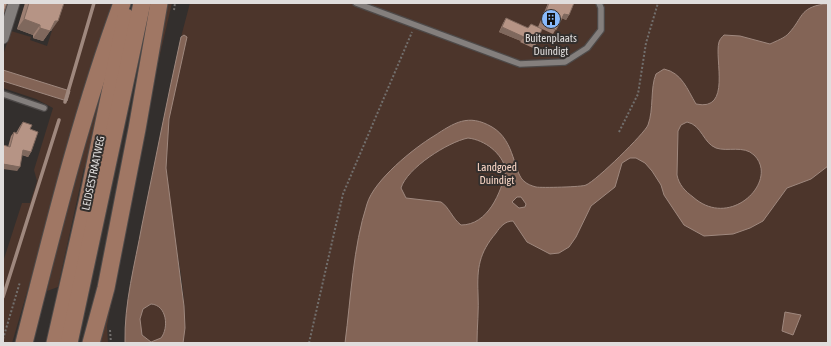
<svg xmlns="http://www.w3.org/2000/svg" width="831" height="346" font-family="'Asap Condensed',sans-serif">
<style>
.green{fill:#4c352b}
.water{fill:#836456;stroke:#9f887e;fill-rule:evenodd}
.lines{fill:none;stroke-linecap:round;stroke-linejoin:round}
.stream{stroke:#9f887e;stroke-width:3.5}
.service-casing{stroke:#4e4a49;stroke-width:8}
.minor-casing{stroke:#4e4a49;stroke-width:13}
.primary-casing{stroke:#4e4a49;stroke-width:19}
.path{stroke:#726f6d;stroke-width:2;stroke-dasharray:2 2;stroke-linecap:butt}
.service{stroke:#847f7d;stroke-width:5.5}
.minor{stroke:#847f7d;stroke-width:11}
.primary{stroke:#a07764;stroke-width:17}
.wall{fill:#9d7f72}
.shaded-wall{fill:#7f685d}
.building{fill:#b69485;stroke:#7f685d}
.labels{text-anchor:middle;dominant-baseline:central;stroke-width:4;stroke-linejoin:round;paint-order:stroke}
.poi-label{font-size:11px;fill:#e0dddc;stroke:#332f2d}
.park-label{font-size:11px;fill:#fcd8c8;stroke:#332f2d}
.street-label{font-size:11px;fill:#e0dddc;stroke:#332f2d}
</style>
<rect width="100%" height="100%" fill="#332f2d"/>
<!-- green -->
<g class="green">
<polygon points="61,3 112,3 12,343 3,343 3,262 22,203 30,203 37,181 34,170 53,108 36,99 3,88 3,81 67,101 70,91 3,70 3,55 11,31 31,37 30,40 47,46"/>
<polygon points="163,3 172,3 148,106 107,326 108,343 96,343"/>
<path d="M 190,3 L 828,3 L 828,343 L 183,343 C 191,285 167,227 166,169 C 164,124 177,81 187,37 L 183,35 L 181,37 Z"/>
<polygon points="110,63 88,167 84,168 58,287 47,291 62,225 67,194"/>
<path d="M 152,304 C 167,305 169,328 161,338 L 151,342 L 142,335 L 140,319 L 143,309 Z"/>
</g>
<!-- water -->
<g class="water">
<path d="M 824,4 L 828,4 L 828,166 L 811,179 L 787,188 L 763,221 L 750,228 L 733,234 L 704,236 L 684,225 L 664,195 L 661,185 L 652,171 L 645,163 L 636,158 L 630,158 L 622,163 L 615,187 L 591,206 L 576,237 L 569,247 L 559,253 L 550,254 L 527,242 L 513,221 C 505,221 500,227 496,233 C 479,253 477,268 478,293 C 479,310 477,327 477,343 L 345,343 C 351,297 353,247 367,204 C 374,180 414,148 434,136 C 454,123 468,113 492,127 C 516,141 513,174 525,182 C 527,184 532,186 536,187 C 541,188 583,187 586,185 C 596,181 645,133 648,125 C 654,109 650,88 656,74 L 664,69 C 682,73 687,89 696,104 C 732,112 714,59 719,42 C 720,39 722,37 724,35 L 740,36 L 770,44 C 776,41 785,38 789,33 C 803,18 799,8 824,4 ZM 687,122 C 702,125 703,143 716,148 C 727,152 744,145 754,155 C 780,180 731,231 693,197 C 685,191 679,185 677,175 L 678,131 L 681,125 ZM 468,138 C 485,140 502,153 506,170 C 501,193 488,225 461,225 C 452,218 449,207 441,202 L 406,198 L 401,188 C 407,168 448,142 468,138 ZM 517,197 L 521,197 L 526,204 L 525,207 L 519,208 L 512,202 Z"/>
<path d="M 184,35 L 187,37 L 169,119 L 166,168 L 184,306 L 185,328 L 183,343 L 125,343 C 124,303 135,264 142,225 C 155,162 167,100 181,37 ZM 151,304 C 167,305 169,328 161,338 L 151,342 L 142,335 L 140,319 L 143,309 Z"/>
<polygon points="3,70 70,91 67,101 3,81"/>
<polygon points="785,312 801,315 793,335 782,331"/>
</g>
<g class="lines">
<!-- stream -->
<g class="stream">
<polyline points="65,102 94,3"/>
<polyline points="3,297 59,120"/>
</g>
<!-- service casing -->
<g class="service-casing">
<g id="service">
<polyline points="356,3 520,64 565,62 587,48 601,30 601,8 599,3"/>
<polyline points="3,94 44,108"/>
</g>
</g>
<!-- minor casing -->
<g class="minor-casing">
<polyline id="minor" points="3,38 14,3"/>
</g>
<!-- primary casing -->
<g class="primary-casing">
<g id="primary">
<path d="M 24,343 C 53,229 81,114 122,3"/>
<polyline points="55,343 87,203 126,17"/>
<polyline points="69,343 142,3"/>
<polyline points="91,343 106,288 137,129 159,3"/>
</g>
</g>
<!-- path -->
<g class="path">
<polyline points="174,10 175,3"/>
<polyline points="619,132 638,94 646,43 658,3"/>
<polyline points="110,330 111,343"/>
<polyline points="3,339 20,282"/>
<polyline points="309,343 343,194 412,32"/>
</g>
<!-- service -->
<use href="#service" class="service"/>
<!-- minor -->
<use href="#minor" class="minor"/>
<!-- primary -->
<use href="#primary" class="primary"/>
</g>
<!-- wall -->
<g class="wall">
<polygon points="25,3 63,3 51,31 50,31 43,41 33,38 33,35 17,29"/>
<polygon points="548,3 574,3 569,15 566,20 562,18 553,34 542,29 536,44 533,48 520,42 521,41 499,32 503,23 506,18 528,28 538,27"/>
<polygon points="23,122 30,129 31,152 28,157 22,155 17,171 8,147 11,136 14,132 16,133 20,126"/>
</g>
<!-- shaded-wall -->
<g class="shaded-wall">
<polygon points="564,14 569,15 566,20 561,18"/>
<polygon points="24,19 40,25 33,35 17,29"/>
<polygon points="55,21 58,21 51,31 49,31 50,31 43,41 33,38 40,28"/>
<polygon points="502,27 524,37 521,41 499,32"/>
<polygon points="23,150 31,152 28,157 20,154"/>
<polygon points="3,164 20,167 17,171 3,169"/>
</g>
<!-- building -->
<g class="building">
<polygon points="3,3 7,3 3,15"/>
<polygon points="29,3 64,3 58,21 55,21 50,31 40,28 40,25 24,19"/>
<polygon points="549,3 574,3 569,15 564,14 556,30 541,23"/>
<polygon points="506,18 528,28 531,24 542,29 536,44 523,38 524,37 502,27"/>
<polygon points="23,122 32,125 30,129 38,132 31,152 23,150 20,167 3,164 3,145 10,147 14,132 17,134"/>
</g>
<!-- icons -->
<defs>
<g id="building-disc" transform="scale(1)"><circle r="9.5" fill="#88bafc" stroke="#332f2d"/><path d="M-4-6H4V6H1V3H-1V6H-4ZM-2.5-4.3h1.7v1.8h-1.7ZM.8-4.3h1.7v1.8H.8ZM-2.5-1h1.7V.8h-1.7ZM.8-1h1.7V.8H.8Z" fill="#111"/></g>
</defs>
<g fill-rule="evenodd">
<use href="#building-disc" x="551" y="19"/>
</g>
<g class="labels">
<!-- poi labels -->
<g class="poi-label">
<text x="551" y="38">Buitenplaats<tspan x="551" dy="13">Duindigt</tspan></text>
</g>
<!-- park labels -->
<g class="park-label">
<text x="497" y="167">Landgoed<tspan x="497" dy="13">Duindigt</tspan></text>
</g>
<!-- street labels -->
<g class="street-label">
<text transform="translate(93 173) rotate(-78)">LEIDSESTRAATWEG</text>
</g>
</g>
<!-- border -->
<rect width="831" height="346" fill="none" stroke="#e0dddc" stroke-width="8"/>
</svg>
